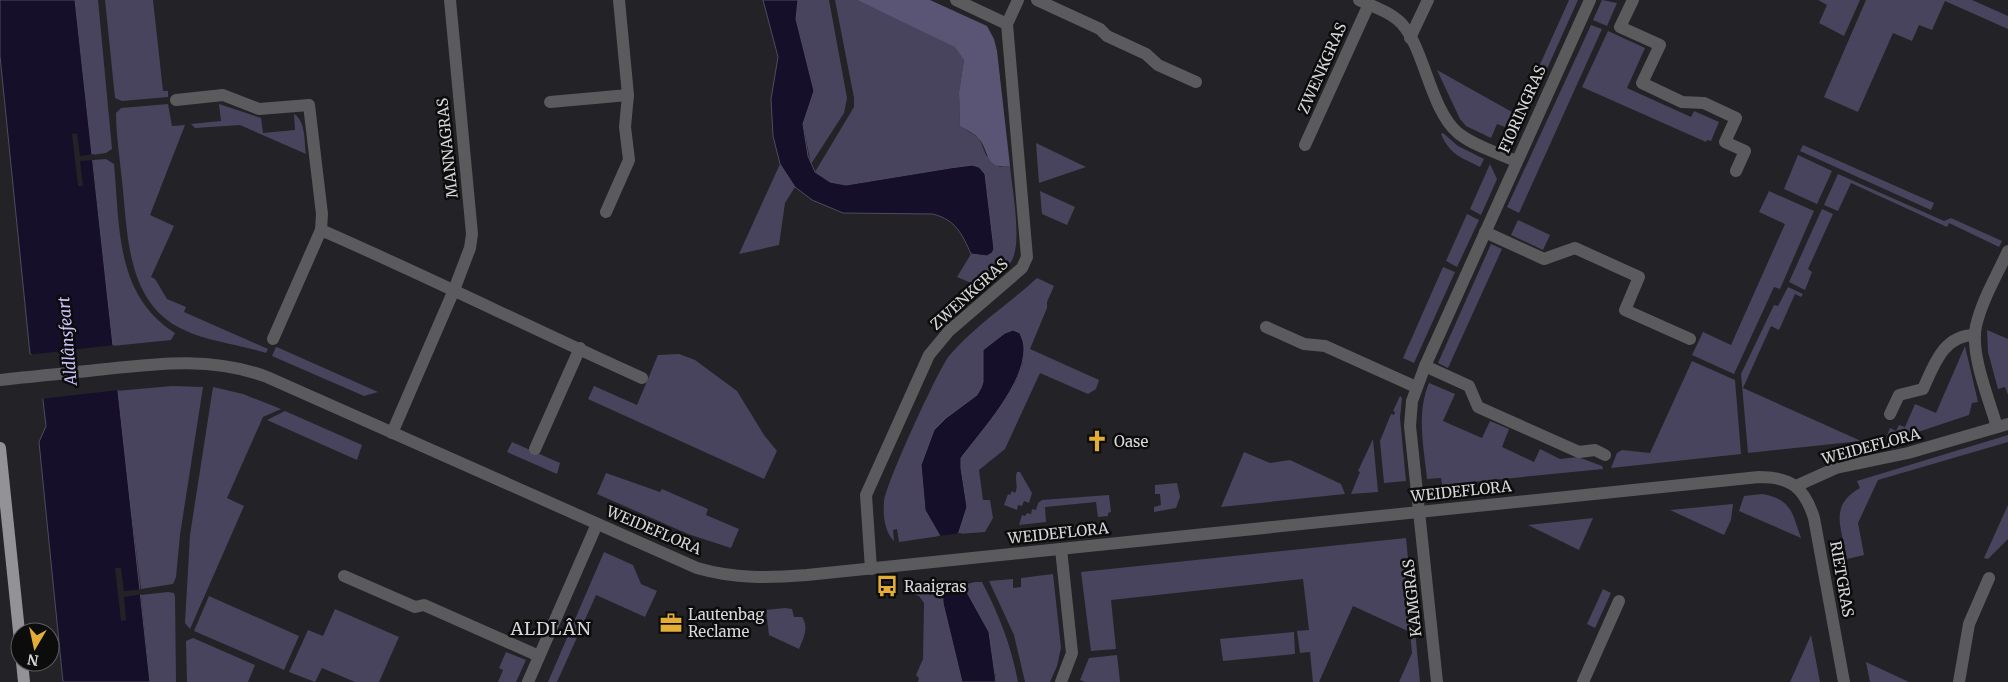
<svg xmlns="http://www.w3.org/2000/svg" width="2008" height="682" font-family="Merriweather,serif">
<style>
.green{fill:#48445d}
.forest{fill:#5b5575}
.water{fill:#150f29;stroke:#504b5e}
.pier{fill:#232226}
.lines{fill:none;stroke-linecap:round;stroke-linejoin:round}
.minor{stroke:#5b5a5c;stroke-width:12}
.tertiary{stroke:#5b5a5c;stroke-width:12}
.primary{stroke:#939296;stroke-width:12}
.labels{text-anchor:middle;dominant-baseline:central;stroke-width:5;stroke-linejoin:round;paint-order:stroke}
.street-label{font-size:15px;fill:#d8d8da;stroke:#0c0c0d}
.poi-label{font-size:15px;fill:#d8d8da;stroke:#0c0c0d;text-anchor:start}
.water-label{font-size:16px;font-style:italic;fill:#ccc2fc;stroke:#0c0c0d}
.quarter-label{font-size:18px;letter-spacing:1px;fill:#d8d8da;stroke:#0c0c0d}
</style>
<rect width="100%" height="100%" fill="#232226"/>
<!-- green -->
<g class="green">
<polygon points="75,0 98,0 112,149 106,153 92,155"/>
<polygon points="105,0 153,0 163,91 168,91 168,97 122,101 115,98"/>
<polygon points="798,0 829,0 847,98 844,113 811,164 803,124 814,91 796,19"/>
<path d="M 835,0 L 857,0 L 945,41 L 955,46 L 964,60 L 959,92 L 960,126 L 979,138 L 986,155 L 1000,167 L 1010,166 C 1012,188 1023,244 1011,262 C 1004,272 992,280 983,288 L 957,277 L 971,254 L 987,256 L 950,168 L 846,185 L 830,182 L 815,172 L 854,107 L 854,98 Z"/>
<polygon points="1569,0 1578,0 1518,133 1512,139 1506,140"/>
<polygon points="1602,0 1617,3 1607,26 1593,20"/>
<polygon points="1818,0 1860,0 1844,36 1819,23 1827,5"/>
<polygon points="1866,0 1972,0 2008,16 2008,29 1945,1 1932,30 1919,25 1912,41 1893,33 1858,112 1824,97"/>
<polygon points="1591,25 1602,29 1519,213 1507,207"/>
<polygon points="1608,31 1645,48 1627,88 1691,117 1694,111 1719,122 1711,141 1707,140 1706,142 1582,87"/>
<polygon points="1437,70 1512,112 1505,127 1497,124 1491,138 1466,126 1460,119"/>
<path d="M 168,104 L 172,126 L 185,125 L 150,215 L 174,226 L 151,277 L 155,279 L 167,299 L 186,307 L 184,312 L 268,349 L 266,353 C 238,344 208,342 182,329 C 126,302 128,234 122,181 C 120,159 116,135 116,113 L 121,108 Z"/>
<path d="M 219,104 L 261,118 L 263,133 L 295,130 L 294,114 C 306,121 304,141 306,154 L 240,125 L 195,128 L 191,124 L 221,121 Z"/>
<path d="M 1443,133 L 1458,146 L 1484,159 L 1480,167 C 1461,157 1450,155 1441,134 Z"/>
<polygon points="1036,143 1086,167 1039,183"/>
<polygon points="1803,145 1934,203 1931,210 1800,151"/>
<polygon points="1798,155 1832,171 1817,204 1784,189"/>
<path d="M 106,159 L 114,164 C 120,227 115,295 175,333 L 171,340 L 112,346 L 93,160 Z"/>
<polygon points="780,164 795,187 785,203 779,245 739,254"/>
<polygon points="1490,164 1497,179 1481,215 1470,209"/>
<polygon points="1838,174 1944,221 1951,218 2002,241 1999,247 1949,223 1947,227 1851,183 1838,211 1824,205"/>
<polygon points="1040,191 1075,207 1067,225 1042,214"/>
<polygon points="1769,191 1814,211 1780,289 1774,287 1734,374 1692,355 1703,332 1731,345 1785,224 1759,212"/>
<polygon points="1822,209 1833,214 1808,269 1812,272 1805,290 1789,282"/>
<polygon points="1467,214 1479,220 1457,267 1446,261"/>
<polygon points="1518,220 1550,235 1543,250 1511,235"/>
<polygon points="1491,244 1502,249 1448,368 1438,363"/>
<polygon points="1443,267 1455,272 1414,363 1403,358"/>
<path d="M 1037,278 L 1054,286 L 1047,302 L 1047,308 L 1030,349 L 1099,380 L 1096,389 L 1088,394 L 1040,373 L 1005,449 L 979,470 L 983,500 L 990,500 L 993,518 L 985,532 L 958,534 L 967,507 L 961,468 L 961,458 L 1016,381 L 1023,363 L 1013,330 L 1005,333 L 983,350 L 983,382 L 981,388 L 977,395 L 963,407 L 921,465 L 925,510 L 940,536 L 899,542 L 897,529 L 893,530 L 894,541 C 884,531 883,515 884,502 C 885,485 938,370 949,356 C 974,326 1009,304 1037,278 Z"/>
<polygon points="1788,287 1803,294 1801,297 1795,294 1779,330 1771,326 1743,388 1861,441 1748,453 1741,374 1774,305 1778,306"/>
<polygon points="1987,330 2008,339 2008,395 2005,387 1998,389 1988,352"/>
<polygon points="1965,346 1978,402 1972,403 1969,415 1912,434 1886,438 1890,428 1896,431 1899,425 1905,427 1915,404 1936,413"/>
<polygon points="276,347 279,348 378,392 364,396 272,356"/>
<polygon points="679,354 695,360 737,391 764,435 777,451 764,479 588,399 594,386 637,405 658,355"/>
<polygon points="1692,361 1735,380 1741,454 1611,468 1617,453 1622,450 1650,453"/>
<path d="M 1429,383 L 1455,394 L 1443,421 L 1482,438 L 1490,421 L 1509,429 L 1502,447 L 1534,462 L 1540,449 L 1560,459 L 1578,457 L 1602,466 L 1603,469 L 1442,485 L 1441,478 L 1427,479 C 1424,447 1416,414 1429,383 Z"/>
<polygon points="172,386 203,387 180,535 176,577 173,584 141,589 116,391"/>
<polygon points="213,387 243,394 281,409 263,417 227,498 244,506 190,629 185,623 190,535"/>
<polygon points="1400,396 1402,398 1400,418 1406,481 1384,483 1380,441 1391,414 1394,415 1395,412 1393,411"/>
<polygon points="285,411 362,445 357,460 267,420"/>
<path d="M 2008,435 L 2008,442 L 1878,480 L 1858,523 L 1864,555 L 1847,559 C 1842,528 1828,506 1860,488 L 1857,481 Z"/>
<polygon points="1373,439 1378,492 1351,494 1360,472 1358,471"/>
<polygon points="512,442 560,463 557,474 507,452"/>
<polygon points="1244,452 1270,463 1290,460 1341,484 1345,494 1221,507"/>
<path d="M 1017,472 L 1020,472 L 1032,493 L 1029,503 L 1024,501 L 1022,506 L 1018,505 L 1017,510 L 1004,505 L 1008,494 L 1010,495 L 1012,491 L 1015,493 C 1019,486 1014,480 1017,472 Z"/>
<polygon points="606,473 660,492 662,489 708,509 706,515 739,529 731,548 688,534 597,494"/>
<polygon points="1177,483 1180,497 1176,508 1154,512 1154,507 1161,505 1160,494 1155,494 1155,485"/>
<path d="M 1762,494 C 1792,499 1792,513 1801,538 L 1739,511 L 1744,496 Z"/>
<polygon points="1109,495 1111,512 1108,513 1108,516 1098,517 1096,502 1045,507 1046,522 1019,525 1022,515 1025,516 1027,513 1031,514 1032,509 1036,510 1038,503 1042,500"/>
<polygon points="1733,504 1731,520 1724,535 1670,510"/>
<polygon points="2008,505 2008,539 1988,559 1984,558"/>
<polygon points="1593,518 1579,550 1528,525"/>
<polygon points="1406,538 1420,682 1399,682 1412,653 1410,632 1353,606 1319,682 1313,682 1310,652 1300,653 1297,631 1309,630 1303,579 1111,600 1116,649 1091,651 1081,572"/>
<polygon points="604,552 633,565 641,584 657,591 645,617 596,595 557,682 548,682"/>
<polygon points="1053,574 1061,648 1057,666 1050,682 1025,682 1014,635 989,581 1013,579 1013,588 1021,587 1021,578"/>
<path d="M 975,582 L 982,582 C 999,615 1011,645 1018,682 L 996,682 L 996,675 L 963,585 Z"/>
<polygon points="928,587 944,587 943,603 962,682 918,682 919,678 916,675 923,659 924,603 919,596 913,594 913,589"/>
<polygon points="1603,589 1611,593 1595,628 1587,624"/>
<polygon points="168,592 174,593 175,597 176,682 150,682 141,595"/>
<polygon points="209,596 299,636 284,670 194,631"/>
<path d="M 785,608 L 792,609 L 794,617 L 802,617 C 809,628 804,637 799,649 L 769,635 L 766,610 Z"/>
<polygon points="335,609 399,637 379,682 355,682 322,668 315,682 289,672 308,630 323,636"/>
<polygon points="1294,632 1295,654 1223,661 1220,639"/>
<polygon points="1811,635 1820,682 1790,682"/>
<polygon points="193,638 255,665 248,682 187,682 186,641"/>
<polygon points="506,652 526,660 516,682 498,682 503,670 499,668"/>
<polygon points="1117,655 1120,682 1085,682 1080,680 1089,658"/>
<polygon points="1866,662 1909,682 1870,682"/>
</g>
<!-- forest -->
<path class="forest" d="M 857,0 L 930,0 L 987,26 L 994,39 L 997,51 L 1010,166 C 986,169 990,155 980,140 C 976,134 966,130 960,126 L 959,92 L 964,60 L 955,47 Z"/>
<!-- water -->
<g class="water">
<polygon points="0,0 75,0 150,682 63,682 39,442 46,426 38,358 30,354 0,56"/>
<path d="M 763,0 L 798,0 L 796,19 L 814,91 L 803,124 L 808,156 L 815,172 L 830,182 L 846,185 L 950,168 L 972,165 L 979,167 L 985,174 L 994,249 L 992,253 L 987,256 L 971,254 C 962,234 956,220 933,214 L 843,213 L 812,200 L 795,187 L 780,164 L 773,136 L 771,99 L 778,57 Z"/>
<path d="M 1013,330 L 1020,333 C 1022,338 1024,343 1024,348 C 1025,384 982,430 961,458 L 961,468 L 967,507 L 958,535 L 963,585 L 989,632 L 996,682 L 962,682 L 943,603 L 940,536 L 925,510 L 921,465 L 934,430 L 946,418 L 977,395 L 981,388 L 983,382 L 983,350 L 1005,333 Z"/>
</g>
<!-- pier -->
<g class="pier">
<polygon points="77,133 80,156 94,154 95,160 80,161 83,186 78,186 72,134"/>
<polygon points="114,345 119,390 40,399 36,359 27,355"/>
<polygon points="961,533 966,585 941,587 937,536"/>
<polygon points="115,568 121,568 124,591 143,589 144,594 124,597 126,620 121,621"/>
</g>
<g class="lines">
<!-- minor -->
<g class="minor">
<polyline points="956,0 1007,24"/>
<polyline points="1037,0 1100,29 1107,36 1146,54 1158,65 1196,82"/>
<path d="M 1359,0 C 1374,7 1391,12 1402,24 C 1425,50 1430,109 1458,133 C 1474,146 1498,153 1516,161"/>
<polyline points="1633,0 1620,27 1660,45 1642,83 1682,102 1704,103 1736,118 1725,142 1745,151 1736,171"/>
<polyline points="1410,38 1428,0"/>
<polyline points="176,100 223,95 259,109 309,105 322,214 321,230 273,339"/>
<polyline points="550,102 628,95"/>
<polyline points="1305,145 1369,4"/>
<polyline points="606,212 629,160 625,127 628,95 619,0"/>
<path d="M 321,230 C 429,277 535,330 642,378"/>
<polyline points="1485,232 1544,259 1575,248 1639,277 1625,310 1690,339"/>
<polyline points="1266,327 1304,344 1325,346 1416,387"/>
<polyline points="1425,366 1469,386 1478,407 1579,452 1595,450 1605,455"/>
<path d="M 1890,414 L 1899,395 L 1923,389 C 1934,365 1943,335 1975,335"/>
<path d="M 1997,427 C 1989,399 1970,354 1976,326 C 1982,300 1997,275 2008,251"/>
<polyline points="392,433 454,290 470,248 472,234 450,0"/>
<polyline points="535,449 580,348"/>
<polyline points="1796,486 1836,468 1908,453 2008,424"/>
<polyline points="1061,549 1072,653 1061,682"/>
<polyline points="871,569 866,495 929,355 949,331 1022,268 1027,257 1007,24 1018,0"/>
<polyline points="344,576 415,607 424,605 539,656"/>
<polyline points="528,682 597,524"/>
<polyline points="1437,682 1410,426 1412,401 1425,366 1590,0"/>
<polyline points="1583,682 1619,601"/>
<polyline points="1959,682 1969,624 1989,578"/>
</g>
<!-- tertiary -->
<path class="tertiary" d="M 0,380 C 35,376 71,373 106,369 C 161,363 214,357 267,377 L 697,568 C 735,579 769,578 807,575 L 1759,477 C 1791,477 1804,487 1814,518 L 1844,682"/>
<!-- primary -->
<g class="primary">
<polyline points="0,448 20,641"/>
<polyline points="22,662 24,682"/>
</g>
</g>
<!-- icons -->
<defs>
<g id="church-bare" transform="scale(1.725)"><path d="M-1.2-6h2.4v3.5h3.3v2.4h-3.3V6h-2.4V-.1h-3.3v-2.4h3.3Z" fill="#e4ad35" stroke="#0c0c0d" stroke-width="2.5" paint-order="stroke"/></g>
<g id="bus-bare" transform="scale(1.725)"><path d="M-5-6H5V4H4V6H2V4H-2V6H-4V4H-5ZM-3.5-4V0h7V-4ZM-3.5 1.2v1.5H-2V1.2ZM2 1.2v1.5H3.5V1.2Z" fill="#e4ad35" stroke="#0c0c0d" stroke-width="2.5" paint-order="stroke"/></g>
<g id="office-bare" transform="scale(1.725)"><path d="M-6-3h4V-5.5h4V-3h4V5H-6ZM-1-4.5V-3h2v-1.5ZM-6 0V1H6V0Z" fill="#e4ad35" stroke="#0c0c0d" stroke-width="2.5" paint-order="stroke"/></g>
</defs>
<g fill-rule="evenodd">
<use href="#church-bare" x="1097" y="441"/>
<use href="#bus-bare" x="887" y="586"/>
<use href="#office-bare" x="671" y="623"/>
</g>
<g class="labels">
<!-- street labels -->
<g class="street-label">
<text transform="translate(1322 68) rotate(-66)">ZWENKGRAS</text>
<text transform="translate(1522 109) rotate(-66)">FIORINGRAS</text>
<text transform="translate(447 148) rotate(-96)">MANNAGRAS</text>
<text transform="translate(969 294) rotate(-42)">ZWENKGRAS</text>
<text transform="translate(1871 446) rotate(-15)">WEIDEFLORA</text>
<text transform="translate(1461 491) rotate(-6)">WEIDEFLORA</text>
<text transform="translate(654 530) rotate(23)">WEIDEFLORA</text>
<text transform="translate(1058 533) rotate(-6)">WEIDEFLORA</text>
<text transform="translate(1842 579) rotate(80)">RIETGRAS</text>
<text transform="translate(1412 598) rotate(-96)">KAMGRAS</text>
</g>
<!-- poi labels -->
<g class="poi-label">
<text x="1114" y="441">Oase</text>
<text x="904" y="586">Raaigras</text>
<text x="688" y="614">Lautenbag<tspan x="688" dy="17">Reclame</tspan></text>
</g>
<!-- water labels -->
<g class="water-label">
<text transform="translate(67 341) rotate(-95)">Aldlânsfeart</text>
</g>
<!-- quarter labels -->
<g class="quarter-label">
<text x="551" y="628">ALDLÂN</text>
</g>
</g>
<!-- north arrow -->
<g transform="translate(35 647) rotate(189)"><circle r="24" fill="#0c0c0d" stroke="#5e5e5f"/>
<path d="M0-4L9 19L0 12L-9 19Z" fill="#e4ad35"/>
<text y="-8" font-size="14" font-weight="bold" text-anchor="middle" fill="#d8d8da">N</text>
</g>
</svg>
